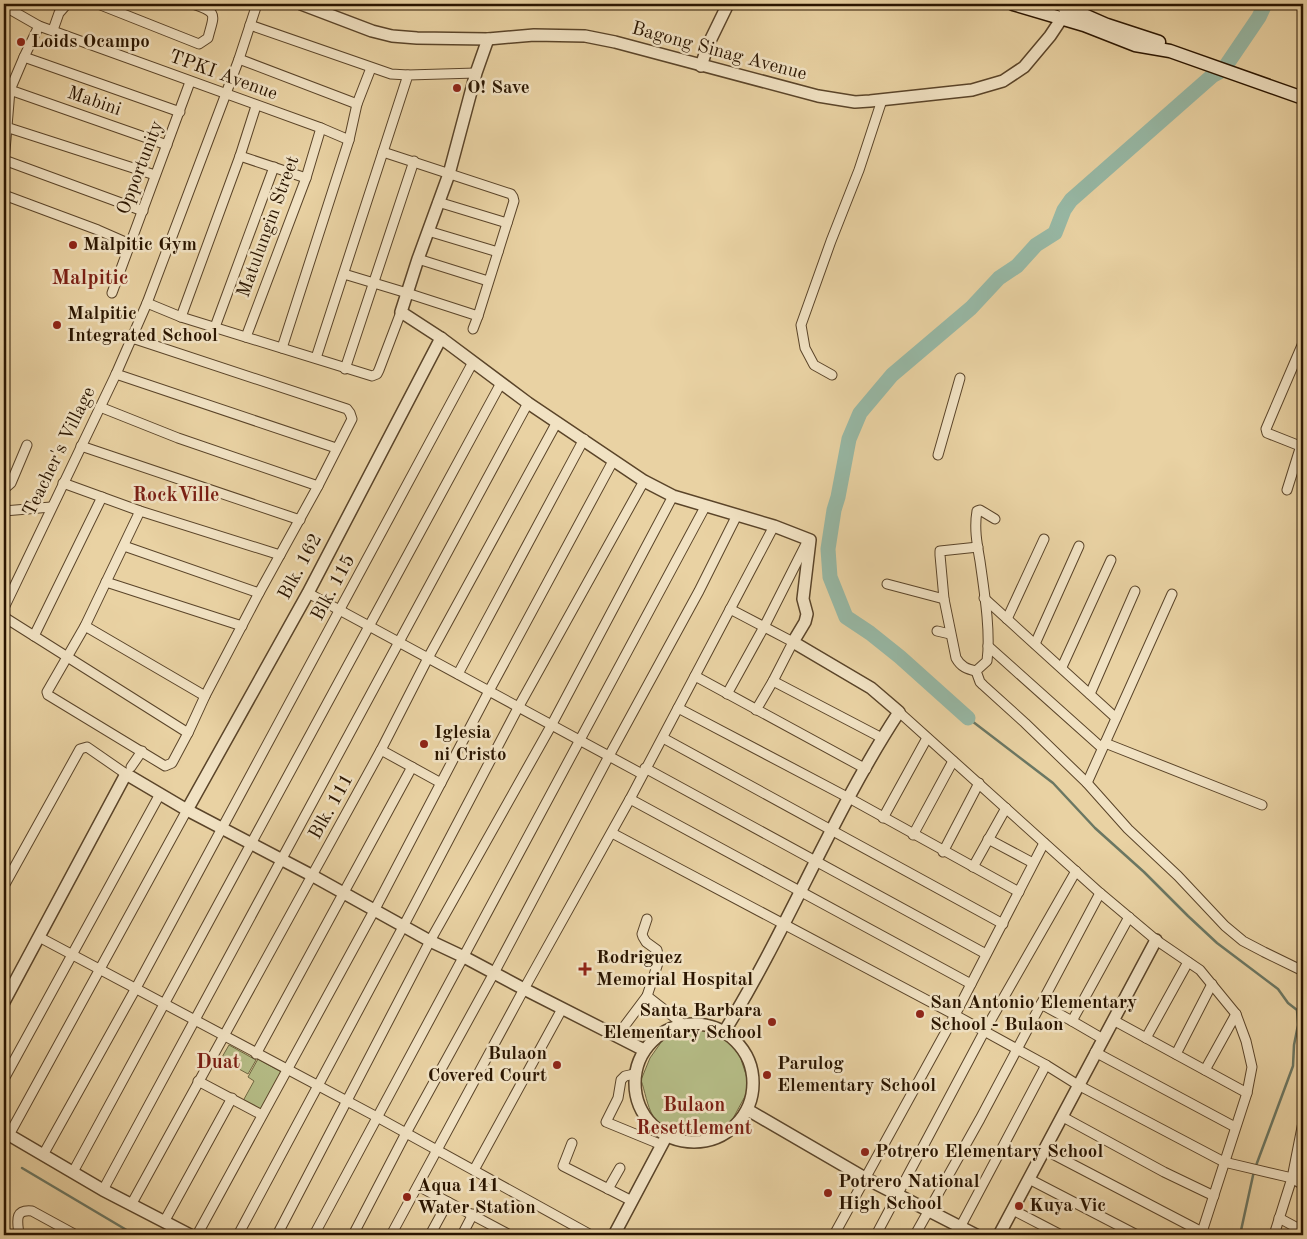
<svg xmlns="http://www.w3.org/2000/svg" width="1307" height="1239" font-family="'Old Standard TT',serif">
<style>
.green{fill:#b5bc86;stroke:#706843}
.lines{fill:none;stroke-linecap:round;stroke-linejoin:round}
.stream{stroke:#6b7763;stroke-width:2.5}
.river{stroke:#97b8a5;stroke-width:15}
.minor-casing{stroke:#5a4429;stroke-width:11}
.tertiary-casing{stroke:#5a4429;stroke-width:14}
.secondary-casing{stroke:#2a1500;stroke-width:15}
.minor{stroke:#f1e2c3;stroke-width:9}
.tertiary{stroke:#f1e2c3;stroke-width:11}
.secondary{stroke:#f1e2c3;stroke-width:12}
.poi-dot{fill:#8f2418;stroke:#f1e2c3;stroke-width:2}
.labels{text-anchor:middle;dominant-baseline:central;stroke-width:5;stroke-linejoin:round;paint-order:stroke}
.poi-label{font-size:19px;font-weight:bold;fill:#2a1500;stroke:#f1e2c3;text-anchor:start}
.street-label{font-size:19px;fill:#2a1500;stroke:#f1e2c3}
.neighbourhood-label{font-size:20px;font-weight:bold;fill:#7a1f14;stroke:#f1e2c3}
.quarter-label{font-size:21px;font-weight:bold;fill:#7a1f14;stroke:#f1e2c3}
</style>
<rect width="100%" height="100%" fill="#e9d2a3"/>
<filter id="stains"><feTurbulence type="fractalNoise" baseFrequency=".004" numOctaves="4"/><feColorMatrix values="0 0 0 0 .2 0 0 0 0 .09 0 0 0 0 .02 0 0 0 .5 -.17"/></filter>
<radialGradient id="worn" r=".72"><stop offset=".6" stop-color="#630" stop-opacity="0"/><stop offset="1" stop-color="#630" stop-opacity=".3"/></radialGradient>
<!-- green -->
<g class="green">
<path d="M 700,1027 L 737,1047 L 750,1087 L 730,1124 C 704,1132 670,1147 653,1116 C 647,1106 645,1091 641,1080 L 650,1058 L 662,1041 Z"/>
<polygon points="229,1045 256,1060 248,1074 221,1059"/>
<polygon points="258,1059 283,1073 262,1111 243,1101 254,1081 248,1077"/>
</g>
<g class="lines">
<!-- stream -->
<g class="stream">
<polyline points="968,718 1053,783 1095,828 1144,872 1188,916 1217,943 1278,989 1288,1003 1297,1010 1298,1025 1294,1045 1293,1066 1254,1171 1240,1235"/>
<polyline points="22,1168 135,1235"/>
</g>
<!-- river -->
<polyline class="river" points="968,718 900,657 870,633 846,617 830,577 828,549 834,510 838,497 849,439 860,413 892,375 971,308 999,278 1017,266 1036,245 1055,233 1064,210 1071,200 1212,76 1223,70 1259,17 1265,4"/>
<!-- minor casing -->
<g class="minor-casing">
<g id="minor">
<path d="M 98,4 L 199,44 L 208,38 C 214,14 219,13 193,4"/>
<polyline points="4,6 39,26 321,128 349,140"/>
<polyline points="250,25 391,74 408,75"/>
<polyline points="53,30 59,13 67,4"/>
<polyline points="24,57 180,112"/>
<polyline points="239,59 357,104"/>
<polyline points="10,90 167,145"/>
<polyline points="6,127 155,175"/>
<polyline points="240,156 306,178"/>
<polyline points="4,160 143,211"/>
<polyline points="4,163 10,90 24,57 39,26"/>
<polyline points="4,195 98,230 130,244"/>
<polyline points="438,202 507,223"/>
<polyline points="428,231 498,252"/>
<polyline points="418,259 488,281"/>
<polyline points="344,274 407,293 478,316 514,201 513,197 511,194 383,152"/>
<polyline points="112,293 190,82"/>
<polyline points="147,303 181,317 372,376 377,374 379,370 401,312"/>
<polyline points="181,317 240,156 256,106"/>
<polyline points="215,327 274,167"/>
<polyline points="473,329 478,316"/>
<polyline points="246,337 306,178 321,128"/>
<polyline points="132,338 347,409 350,413 352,419 318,486 259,593 205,696 188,733 172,763 165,766 48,695 47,692 85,626 140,511"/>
<polyline points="282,348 349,140 357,104 371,68"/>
<polyline points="316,358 408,75 476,73"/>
<polyline points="345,369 414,161"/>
<polyline points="116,374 336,448"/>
<polyline points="832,375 814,365 805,348 801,325 831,241 859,170 882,100"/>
<polyline points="100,407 178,438 318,486"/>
<polyline points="81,446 300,520"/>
<polyline points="1300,446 1267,433 1266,429 1303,343"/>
<polyline points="938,455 960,378"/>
<polyline points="63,483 140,511 280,555"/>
<polyline points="4,489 11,483 27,445"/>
<polyline points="1287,490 1303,439"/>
<polyline points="4,511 51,507"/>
<path d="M 995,519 L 980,510 L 977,511 C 974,528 977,544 980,561 C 984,590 991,632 987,661 L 976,671 L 980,682 L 983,685 L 1025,723 L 1087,783 L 1128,829 L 1178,876 L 1225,926 L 1243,941 L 1264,952 L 1303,971"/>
<polyline points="124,546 259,593"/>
<polyline points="106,582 242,626"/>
<polyline points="887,584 944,599"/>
<polyline points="308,593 642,774"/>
<polyline points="984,598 1116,718"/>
<polyline points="4,608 116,374 147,303 239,59 257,4"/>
<polyline points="730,609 793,642 773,681 756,710"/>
<polyline points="4,617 188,733"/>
<polyline points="1007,619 1044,539"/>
<polyline points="85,626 205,696"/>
<polyline points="937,631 950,634"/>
<polyline points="34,636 102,497"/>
<polyline points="1035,644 1079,546"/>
<polyline points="988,646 1102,748"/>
<polyline points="1062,667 1111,560"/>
<path d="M 976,671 C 967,669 961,667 956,658 L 944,599 L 940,555 L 940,551 L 978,547"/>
<polyline points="458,674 584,439"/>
<polyline points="695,676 866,769"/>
<polyline points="773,681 882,738"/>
<polyline points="727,694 764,627 808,540"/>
<polyline points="1090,694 1135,591"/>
<polyline points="678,708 849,798 1019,892"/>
<polyline points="899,712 1100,893 1156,940 1200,970 1236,1014 1246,1041 1252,1067 1247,1093 1201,1235"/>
<polyline points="663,738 1003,924"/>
<polyline points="1105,743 1262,805"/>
<polyline points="381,750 441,783"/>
<polyline points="131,767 142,751"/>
<polyline points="645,768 986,954"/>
<polyline points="1087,783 1172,594"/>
<polyline points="630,799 971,984"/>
<polyline points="883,818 927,738"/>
<polyline points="612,833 955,1015 1046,1065 1078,1085 1224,1162 1292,1178 1303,1185"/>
<polyline points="913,835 953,761"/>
<polyline points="988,839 1033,863"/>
<polyline points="943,852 979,783"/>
<polyline points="973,867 1006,808"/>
<polyline points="4,886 80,749 87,747 126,774"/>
<polyline points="39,937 377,1117 591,1235"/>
<polyline points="647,996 684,1025"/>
<polyline points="1041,1004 1072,1021"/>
<polyline points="1113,1020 1247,1093"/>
<polyline points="617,1036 647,996 659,960 657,950 646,942 643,937 642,934 647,919"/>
<polyline points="1146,1038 1188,962"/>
<polyline points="1103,1039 1072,1021 1129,917"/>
<polyline points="1095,1052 1235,1127"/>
<polyline points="256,1054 412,767"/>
<polyline points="1176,1054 1212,984"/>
<polyline points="1205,1070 1236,1014"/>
<polyline points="634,1074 625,1076 621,1080 618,1098 606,1122 662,1145"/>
<polyline points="4,1079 160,794"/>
<polyline points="198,1081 262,1115"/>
<polyline points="1063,1117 1164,1172 1214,1196"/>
<polyline points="9,1135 187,810"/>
<polyline points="572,1143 563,1166 632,1201"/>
<polyline points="1045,1150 1202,1232"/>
<polyline points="43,1155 136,988 473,362"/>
<polyline points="474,1170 562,1009"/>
<polyline points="73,1172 501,383"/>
<polyline points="1029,1179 1137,1235"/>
<polyline points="418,1186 510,1235"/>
<polyline points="608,1189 620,1168"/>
<polyline points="103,1190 528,403"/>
<polyline points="131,1205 381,750 428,658 557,422"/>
<polyline points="1013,1210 1061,1235"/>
<polyline points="1279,1218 1303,1231"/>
<polyline points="164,1222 232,1098"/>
<path d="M 19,1235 C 18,1223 13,1209 32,1211 L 76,1235"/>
<polyline points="197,1235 375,909 489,691 613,461"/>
<polyline points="238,1235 404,925 519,706 644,481"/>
<polyline points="277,1235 430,941 551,726 673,496"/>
<polyline points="314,1235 705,507"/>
<polyline points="353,1235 406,1133 494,973 609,756 699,591 737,515"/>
<polyline points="391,1235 524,989 630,799 774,526"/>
<polyline points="430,1235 448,1202"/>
<polyline points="462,1235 473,1214"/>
<polyline points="834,1235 955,1015 1044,843"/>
<polyline points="876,1235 984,1032 1076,871"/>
<polyline points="915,1235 980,1119 1100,893"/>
<polyline points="956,1235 1046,1065"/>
<polyline points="1274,1235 1292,1178 1303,1122"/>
</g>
</g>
<!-- tertiary casing -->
<g class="tertiary-casing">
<g id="tertiary">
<polyline points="301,4 372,31 392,36 417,38 488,39 534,35 585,36 615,42 818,96 855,102 870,101 972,90 1003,81 1024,67 1050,36 1066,12"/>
<path d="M 488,39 L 476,73 L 449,174 L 418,259 L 401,312 L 441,338 L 528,403 L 644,481 L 673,496 L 774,526 L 810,540 L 803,599 L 807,614 L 805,622 L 793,642 L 871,688 L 899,712 C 832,814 788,929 724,1032"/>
<polyline points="701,66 708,45 728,4"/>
<polyline points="187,810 308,593 441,338"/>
<polyline points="4,1002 126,774 187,810 313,876 430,941 464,957 524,989 642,1049"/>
<circle cx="694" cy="1083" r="59"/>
<polyline points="748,1110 865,1178 976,1235"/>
<polyline points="4,1132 103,1190 190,1235"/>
<polyline points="614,1235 666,1137"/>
<path d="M 999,1235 C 1052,1137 1103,1038 1156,940"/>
</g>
</g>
<!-- secondary casing -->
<g class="secondary-casing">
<g id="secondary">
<polyline points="1013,4 1084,25 1135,45 1170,51 1303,98"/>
<polyline points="1059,4 1107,25 1159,42"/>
</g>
</g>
<!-- minor -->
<use href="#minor" class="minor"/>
<!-- tertiary -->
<use href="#tertiary" class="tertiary"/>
<!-- secondary -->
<use href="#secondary" class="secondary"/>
</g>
<!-- markers -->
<g class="poi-dot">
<circle cx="21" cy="42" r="5"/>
<circle cx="457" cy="88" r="5"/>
<circle cx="73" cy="245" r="5"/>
<circle cx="57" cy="325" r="5"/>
<circle cx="424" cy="744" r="5"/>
<path d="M582.5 961.5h5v5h5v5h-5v5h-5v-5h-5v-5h5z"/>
<circle cx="920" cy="1014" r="5"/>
<circle cx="772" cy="1022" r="5"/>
<circle cx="557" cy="1065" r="5"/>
<circle cx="767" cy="1075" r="5"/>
<circle cx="865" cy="1152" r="5"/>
<circle cx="828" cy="1193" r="5"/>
<circle cx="407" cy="1197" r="5"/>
<circle cx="1019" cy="1206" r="5"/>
</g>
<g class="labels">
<!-- poi labels -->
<g class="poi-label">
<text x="31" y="42">Loids Ocampo</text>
<text x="467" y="88">O! Save</text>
<text x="83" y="245">Malpitic Gym</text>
<text x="67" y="314">Malpitic<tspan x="67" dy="22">Integrated School</tspan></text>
<text x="434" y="733">Iglesia<tspan x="434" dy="22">ni Cristo</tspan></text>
<text x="596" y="958">Rodriguez<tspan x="596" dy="22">Memorial Hospital</tspan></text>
<text x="930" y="1003">San Antonio Elementary<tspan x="930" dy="22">School - Bulaon</tspan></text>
<text x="762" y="1011" text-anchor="end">Santa Barbara<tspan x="762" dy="22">Elementary School</tspan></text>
<text x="547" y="1054" text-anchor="end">Bulaon<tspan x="547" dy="22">Covered Court</tspan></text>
<text x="777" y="1064">Parulog<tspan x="777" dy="22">Elementary School</tspan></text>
<text x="875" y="1152">Potrero Elementary School</text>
<text x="838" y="1182">Potrero National<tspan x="838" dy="22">High School</tspan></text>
<text x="417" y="1186">Aqua 141<tspan x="417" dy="22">Water Station</tspan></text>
<text x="1029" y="1206">Kuya Vic</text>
</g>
<!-- street labels -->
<g class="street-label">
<text transform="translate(719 52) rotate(15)">Bagong Sinag Avenue</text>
<text transform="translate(223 76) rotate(20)">TPKI Avenue</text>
<text transform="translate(94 102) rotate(19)">Mabini</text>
<text transform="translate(141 168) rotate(-69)">Opportunity</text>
<text transform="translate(269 227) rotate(-70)">Matulungin Street</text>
<text transform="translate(60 452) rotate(-64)">Teacher's Village</text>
<text transform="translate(301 567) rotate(-62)">Blk. 162</text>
<text transform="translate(334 588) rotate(-62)">Blk. 115</text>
<text transform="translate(332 807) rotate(-61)">Blk. 111</text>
</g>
<!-- neighbourhood labels -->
<g class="neighbourhood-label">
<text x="176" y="496">RockVille</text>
<text x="218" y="1063">Duat</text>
<text x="694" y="1106">Bulaon<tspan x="694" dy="23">Resettlement</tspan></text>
</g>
<!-- quarter labels -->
<g class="quarter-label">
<text x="90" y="278">Malpitic</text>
</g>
</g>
<!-- margin -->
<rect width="1307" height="1239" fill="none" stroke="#e9d2a3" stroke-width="20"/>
<rect x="5" y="5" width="1297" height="1229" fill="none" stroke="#2a1500" stroke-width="2.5"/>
<rect x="10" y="10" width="1287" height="1219" fill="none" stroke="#2a1500"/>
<rect width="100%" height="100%" filter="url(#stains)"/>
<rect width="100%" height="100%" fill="url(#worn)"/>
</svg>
